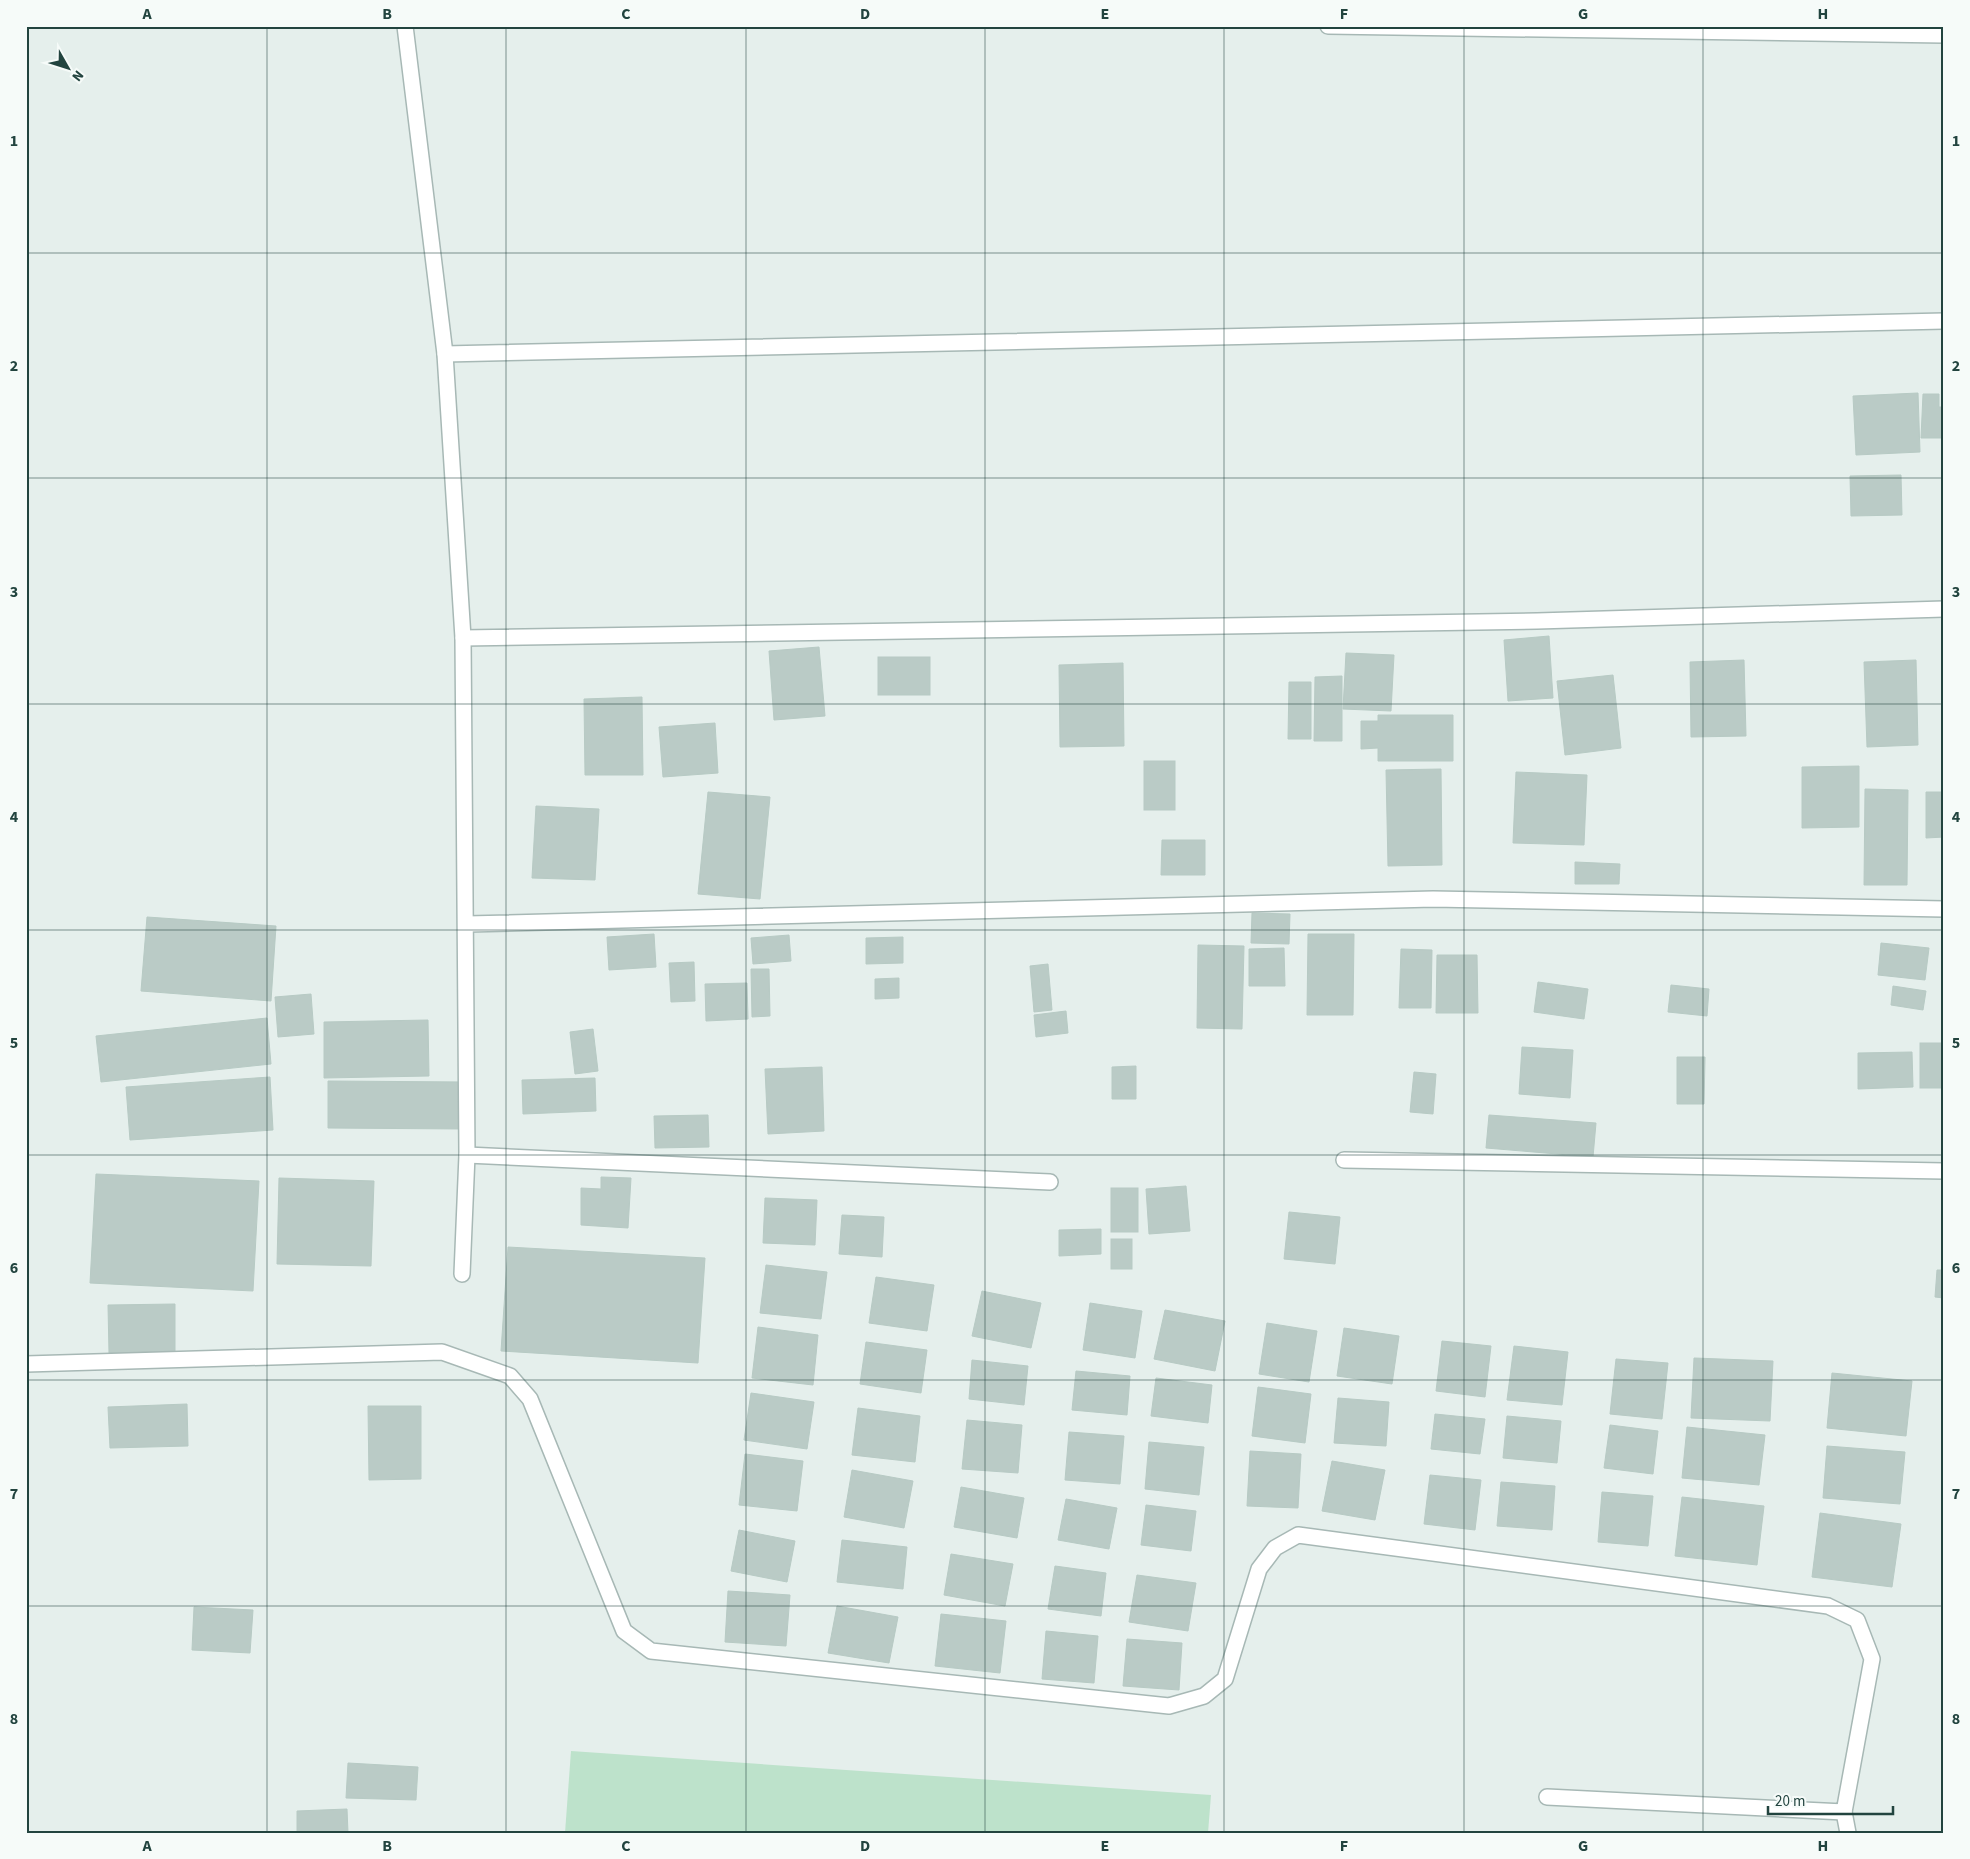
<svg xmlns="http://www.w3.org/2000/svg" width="1970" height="1859" font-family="'Source Sans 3',sans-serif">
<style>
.green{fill:#bde2cb}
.building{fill:#bacbc6;stroke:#b7cac4}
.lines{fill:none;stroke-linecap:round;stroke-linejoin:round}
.lane-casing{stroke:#a7b8b5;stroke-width:18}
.street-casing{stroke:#a7b8b5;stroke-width:18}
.lane{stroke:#fff;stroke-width:15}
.street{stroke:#fff;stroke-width:15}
.grid{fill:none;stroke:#22443f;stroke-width:1;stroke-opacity:0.55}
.neatline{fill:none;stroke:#22443f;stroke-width:2}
.grid-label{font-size:16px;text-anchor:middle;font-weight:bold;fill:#22443f}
</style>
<rect width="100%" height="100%" fill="#e5efec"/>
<!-- green -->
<polygon class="green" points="571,1751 1211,1795 1208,1833 565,1833"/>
<!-- building -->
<g class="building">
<polygon points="1918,393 1920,452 1856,455 1853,396"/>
<polygon points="1923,394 1939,394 1939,407 1944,407 1944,438 1921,438"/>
<polygon points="1901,475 1902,515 1851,516 1850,476"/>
<polygon points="1549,636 1553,698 1508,701 1504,640"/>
<polygon points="819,647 825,716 774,720 769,651"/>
<polygon points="1346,653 1394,655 1391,711 1343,709"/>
<rect x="878" y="657" width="52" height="38"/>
<polygon points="1744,660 1746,736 1691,737 1690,662"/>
<polygon points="1916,660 1918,745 1867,747 1864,662"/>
<polygon points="1123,663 1124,746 1060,747 1059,665"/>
<polygon points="1613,675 1621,748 1565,755 1557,681"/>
<polygon points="1342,676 1342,741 1314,741 1315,677"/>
<polygon points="1289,682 1311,682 1311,739 1288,739"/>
<polygon points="642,697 643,775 585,775 584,699"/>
<polygon points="1378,715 1453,715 1453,761 1378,761 1378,748 1361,749 1361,721 1378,721"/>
<polygon points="715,723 718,773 663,777 659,727"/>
<rect x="1144" y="761" width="31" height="49"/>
<polygon points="1859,766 1859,827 1802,828 1802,767"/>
<polygon points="1441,769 1442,865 1388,866 1386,770"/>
<polygon points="1516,772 1587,775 1584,845 1513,843"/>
<polygon points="1865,789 1908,790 1907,885 1864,885"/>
<polygon points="708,792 770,797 760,899 698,894"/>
<polygon points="1926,792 1944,792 1944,837 1926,838"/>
<polygon points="536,806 599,809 595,880 532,878"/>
<polygon points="1162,840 1205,840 1205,875 1161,875"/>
<polygon points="1575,862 1620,864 1619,884 1575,884"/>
<polygon points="1252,913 1290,914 1289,944 1251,943"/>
<polygon points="147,917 276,926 271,1001 141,991"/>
<polygon points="654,934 656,967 609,970 607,937"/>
<polygon points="1308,934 1354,934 1353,1015 1307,1015"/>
<polygon points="789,935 791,961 753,964 751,938"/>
<polygon points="903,937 903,963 866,964 866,938"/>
<polygon points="1881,943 1929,948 1925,980 1878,975"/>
<polygon points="1198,945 1244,946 1242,1029 1197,1028"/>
<polygon points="1284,948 1285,986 1249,986 1249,949"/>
<polygon points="1401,949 1432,950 1431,1008 1399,1008"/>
<polygon points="1437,955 1477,955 1478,1013 1436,1013"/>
<polygon points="694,962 695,1001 671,1002 669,963"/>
<polygon points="1048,964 1052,1010 1034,1012 1030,966"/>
<polygon points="751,969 769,969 770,1016 752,1017"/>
<polygon points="899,978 899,998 875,999 875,979"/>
<polygon points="1538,982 1588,989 1584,1019 1534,1012"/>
<polygon points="747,983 748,1019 706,1021 705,984"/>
<polygon points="1671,985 1709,989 1707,1016 1668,1012"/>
<polygon points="1893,986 1926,991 1923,1010 1891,1005"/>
<polygon points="311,994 314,1034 278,1037 275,997"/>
<polygon points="1066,1011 1068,1033 1036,1037 1034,1015"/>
<polygon points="267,1018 271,1064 101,1082 96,1036"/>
<polygon points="428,1020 429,1076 324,1078 324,1022"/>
<polygon points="593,1029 598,1071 575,1074 570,1032"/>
<rect x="1920" y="1043" width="24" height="45"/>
<polygon points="1522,1047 1573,1050 1570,1098 1519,1094"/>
<polygon points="1912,1052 1913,1087 1858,1089 1858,1053"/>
<polygon points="1677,1057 1705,1057 1704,1104 1677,1104"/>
<polygon points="1136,1066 1136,1099 1112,1099 1112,1067"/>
<polygon points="822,1067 824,1131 768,1134 765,1069"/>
<polygon points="1414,1072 1436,1074 1433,1114 1410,1112"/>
<polygon points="270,1077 273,1130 130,1140 126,1087"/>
<polygon points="595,1078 596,1111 523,1114 522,1080"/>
<polygon points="328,1081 464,1082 464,1129 328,1128"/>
<polygon points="708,1115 709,1147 655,1148 654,1116"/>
<polygon points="1489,1115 1596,1123 1593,1157 1486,1148"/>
<polygon points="96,1174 259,1181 253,1291 90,1283"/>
<polygon points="601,1177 631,1178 628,1228 581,1225 581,1188 601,1189"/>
<polygon points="279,1178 374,1181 371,1266 277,1264"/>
<polygon points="1186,1186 1190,1231 1149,1234 1146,1189"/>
<rect x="1111" y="1188" width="27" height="44"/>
<polygon points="765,1198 817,1200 815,1245 763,1243"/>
<polygon points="1289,1212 1340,1217 1335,1264 1284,1259"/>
<polygon points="842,1215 884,1217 882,1257 839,1254"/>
<polygon points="1101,1229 1101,1254 1059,1256 1059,1230"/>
<rect x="1111" y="1239" width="21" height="30"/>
<polygon points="508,1247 705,1258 698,1363 501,1351"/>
<polygon points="766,1265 827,1272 821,1319 760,1313"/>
<polygon points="1937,1270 1944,1270 1944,1298 1935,1297"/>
<polygon points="876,1277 934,1285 927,1331 869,1323"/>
<polygon points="982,1291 1041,1303 1031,1348 972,1336"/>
<polygon points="1090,1303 1142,1311 1135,1358 1083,1350"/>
<polygon points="175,1304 175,1352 109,1353 108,1305"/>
<polygon points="1165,1310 1225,1321 1215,1371 1154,1359"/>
<polygon points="1267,1323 1317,1331 1309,1382 1259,1374"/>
<polygon points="758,1327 818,1335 813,1385 752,1378"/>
<polygon points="1344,1328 1399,1336 1392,1384 1337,1376"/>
<polygon points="1442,1341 1491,1346 1485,1397 1436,1391"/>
<polygon points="866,1342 927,1350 921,1393 860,1384"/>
<polygon points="1514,1346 1568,1352 1562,1405 1507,1400"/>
<polygon points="1694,1358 1773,1361 1770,1421 1691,1418"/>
<polygon points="1616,1359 1668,1363 1662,1419 1610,1414"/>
<polygon points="972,1360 1028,1366 1024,1405 969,1399"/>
<polygon points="1076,1371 1130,1376 1127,1415 1072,1410"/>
<polygon points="1832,1373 1912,1381 1906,1436 1827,1428"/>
<polygon points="1156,1378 1212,1385 1208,1423 1151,1416"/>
<polygon points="1258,1387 1311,1394 1305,1443 1252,1436"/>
<polygon points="751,1393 814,1402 807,1449 744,1440"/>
<polygon points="1338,1398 1389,1402 1386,1446 1334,1443"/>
<polygon points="187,1404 188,1446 110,1448 108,1407"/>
<polygon points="368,1406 421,1406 421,1479 369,1480"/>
<polygon points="858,1408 920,1416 915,1462 852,1455"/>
<polygon points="1435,1414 1485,1419 1480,1454 1431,1449"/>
<polygon points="1507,1416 1561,1421 1557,1463 1503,1458"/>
<polygon points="967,1420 1022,1425 1018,1473 962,1469"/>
<polygon points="1610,1425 1658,1431 1653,1474 1604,1468"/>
<polygon points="1687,1427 1765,1435 1759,1485 1682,1478"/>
<polygon points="1069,1432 1124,1436 1120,1484 1065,1480"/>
<polygon points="1149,1442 1204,1447 1199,1495 1145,1489"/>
<polygon points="1827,1446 1905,1452 1900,1504 1823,1498"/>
<polygon points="1250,1451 1301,1454 1298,1508 1247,1506"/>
<polygon points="745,1454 803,1461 797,1511 739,1505"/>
<polygon points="1332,1461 1385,1470 1375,1520 1322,1511"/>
<polygon points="852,1470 913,1481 904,1528 844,1517"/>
<polygon points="1430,1475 1481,1480 1475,1530 1424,1524"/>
<polygon points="1501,1482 1555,1486 1552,1530 1497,1526"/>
<polygon points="961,1487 1024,1498 1017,1538 954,1527"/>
<polygon points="1602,1492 1653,1496 1648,1546 1598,1542"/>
<polygon points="1682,1497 1764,1506 1757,1565 1675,1556"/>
<polygon points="1066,1499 1117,1508 1109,1549 1058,1540"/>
<polygon points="1146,1505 1196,1511 1191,1551 1141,1545"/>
<polygon points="1820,1513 1901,1524 1892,1587 1812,1577"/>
<polygon points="739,1530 795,1541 787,1582 731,1571"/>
<polygon points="842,1540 907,1547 903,1589 837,1582"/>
<polygon points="951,1554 1013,1564 1005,1606 944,1595"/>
<polygon points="1055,1566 1106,1573 1101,1616 1048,1609"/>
<polygon points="1137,1575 1196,1583 1188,1631 1129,1622"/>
<polygon points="728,1591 790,1595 786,1646 725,1642"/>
<polygon points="837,1606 898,1617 889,1663 828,1653"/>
<polygon points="194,1607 253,1610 250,1653 192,1650"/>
<polygon points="941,1614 1006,1621 1000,1673 935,1666"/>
<polygon points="1046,1631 1098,1636 1094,1683 1042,1679"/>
<polygon points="1127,1639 1182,1643 1179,1690 1123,1686"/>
<polygon points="348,1763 418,1767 416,1800 346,1798"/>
<polygon points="347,1809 348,1833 297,1833 297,1811"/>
</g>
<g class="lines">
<!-- lane casing -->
<g class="lane-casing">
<g id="lane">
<polyline points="26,1364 442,1352 510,1376 530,1399 624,1631 651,1651 1169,1706 1204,1696 1225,1679 1259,1569 1275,1548 1298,1535 1828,1606 1857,1620 1872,1659 1844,1812 1547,1797"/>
<polyline points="1844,1812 1848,1833"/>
</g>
</g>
<!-- street casing -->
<g class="street-casing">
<g id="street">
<polyline points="405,26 445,354 463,638 467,1155 462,1274"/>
<polyline points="1328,26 1944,35"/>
<polyline points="445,354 1944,321"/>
<polyline points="463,638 1537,621 1944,609"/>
<polyline points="467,924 1433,899 1944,909"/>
<polyline points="467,1155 1050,1182"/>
<polyline points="1344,1160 1944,1171"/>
</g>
</g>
<!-- lane -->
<use href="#lane" class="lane"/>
<!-- street -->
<use href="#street" class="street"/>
</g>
<!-- grid -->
<path class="grid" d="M 267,26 L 267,1833M 506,26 L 506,1833M 746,26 L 746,1833M 985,26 L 985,1833M 1224,26 L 1224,1833M 1464,26 L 1464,1833M 1703,26 L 1703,1833M 26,253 L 1944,253M 26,478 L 1944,478M 26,704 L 1944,704M 26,930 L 1944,930M 26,1155 L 1944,1155M 26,1380 L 1944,1380M 26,1606 L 1944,1606"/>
<!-- border -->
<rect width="1970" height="1859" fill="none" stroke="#f6fbf9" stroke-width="55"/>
<!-- north arrow -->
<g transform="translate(68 68) rotate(129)" stroke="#f6fbf9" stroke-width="4" paint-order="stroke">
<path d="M0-4L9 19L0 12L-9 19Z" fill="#22443f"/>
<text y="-8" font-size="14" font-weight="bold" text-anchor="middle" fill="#22443f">N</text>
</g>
<!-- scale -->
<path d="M1768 1806v8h125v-8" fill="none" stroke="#22443f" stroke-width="2.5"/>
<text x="1775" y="1806" font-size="15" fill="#22443f" stroke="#f6fbf9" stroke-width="4" paint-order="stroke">20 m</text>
<rect x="28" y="28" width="1914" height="1804" class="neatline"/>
<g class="grid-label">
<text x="147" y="19">A</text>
<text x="387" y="19">B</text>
<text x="626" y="19">C</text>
<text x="865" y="19">D</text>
<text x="1105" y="19">E</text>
<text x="1344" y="19">F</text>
<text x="1583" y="19">G</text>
<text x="1823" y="19">H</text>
<text x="14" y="146">1</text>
<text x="1956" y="146">1</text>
<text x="14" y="371">2</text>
<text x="1956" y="371">2</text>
<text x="14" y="597">3</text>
<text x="1956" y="597">3</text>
<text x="14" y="822">4</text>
<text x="1956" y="822">4</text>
<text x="14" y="1048">5</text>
<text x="1956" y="1048">5</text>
<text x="14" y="1273">6</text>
<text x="1956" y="1273">6</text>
<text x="14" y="1499">7</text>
<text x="1956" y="1499">7</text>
<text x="14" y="1724">8</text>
<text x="1956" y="1724">8</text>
<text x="147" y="1851">A</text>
<text x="387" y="1851">B</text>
<text x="626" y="1851">C</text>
<text x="865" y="1851">D</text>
<text x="1105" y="1851">E</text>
<text x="1344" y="1851">F</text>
<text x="1583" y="1851">G</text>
<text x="1823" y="1851">H</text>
</g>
</svg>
